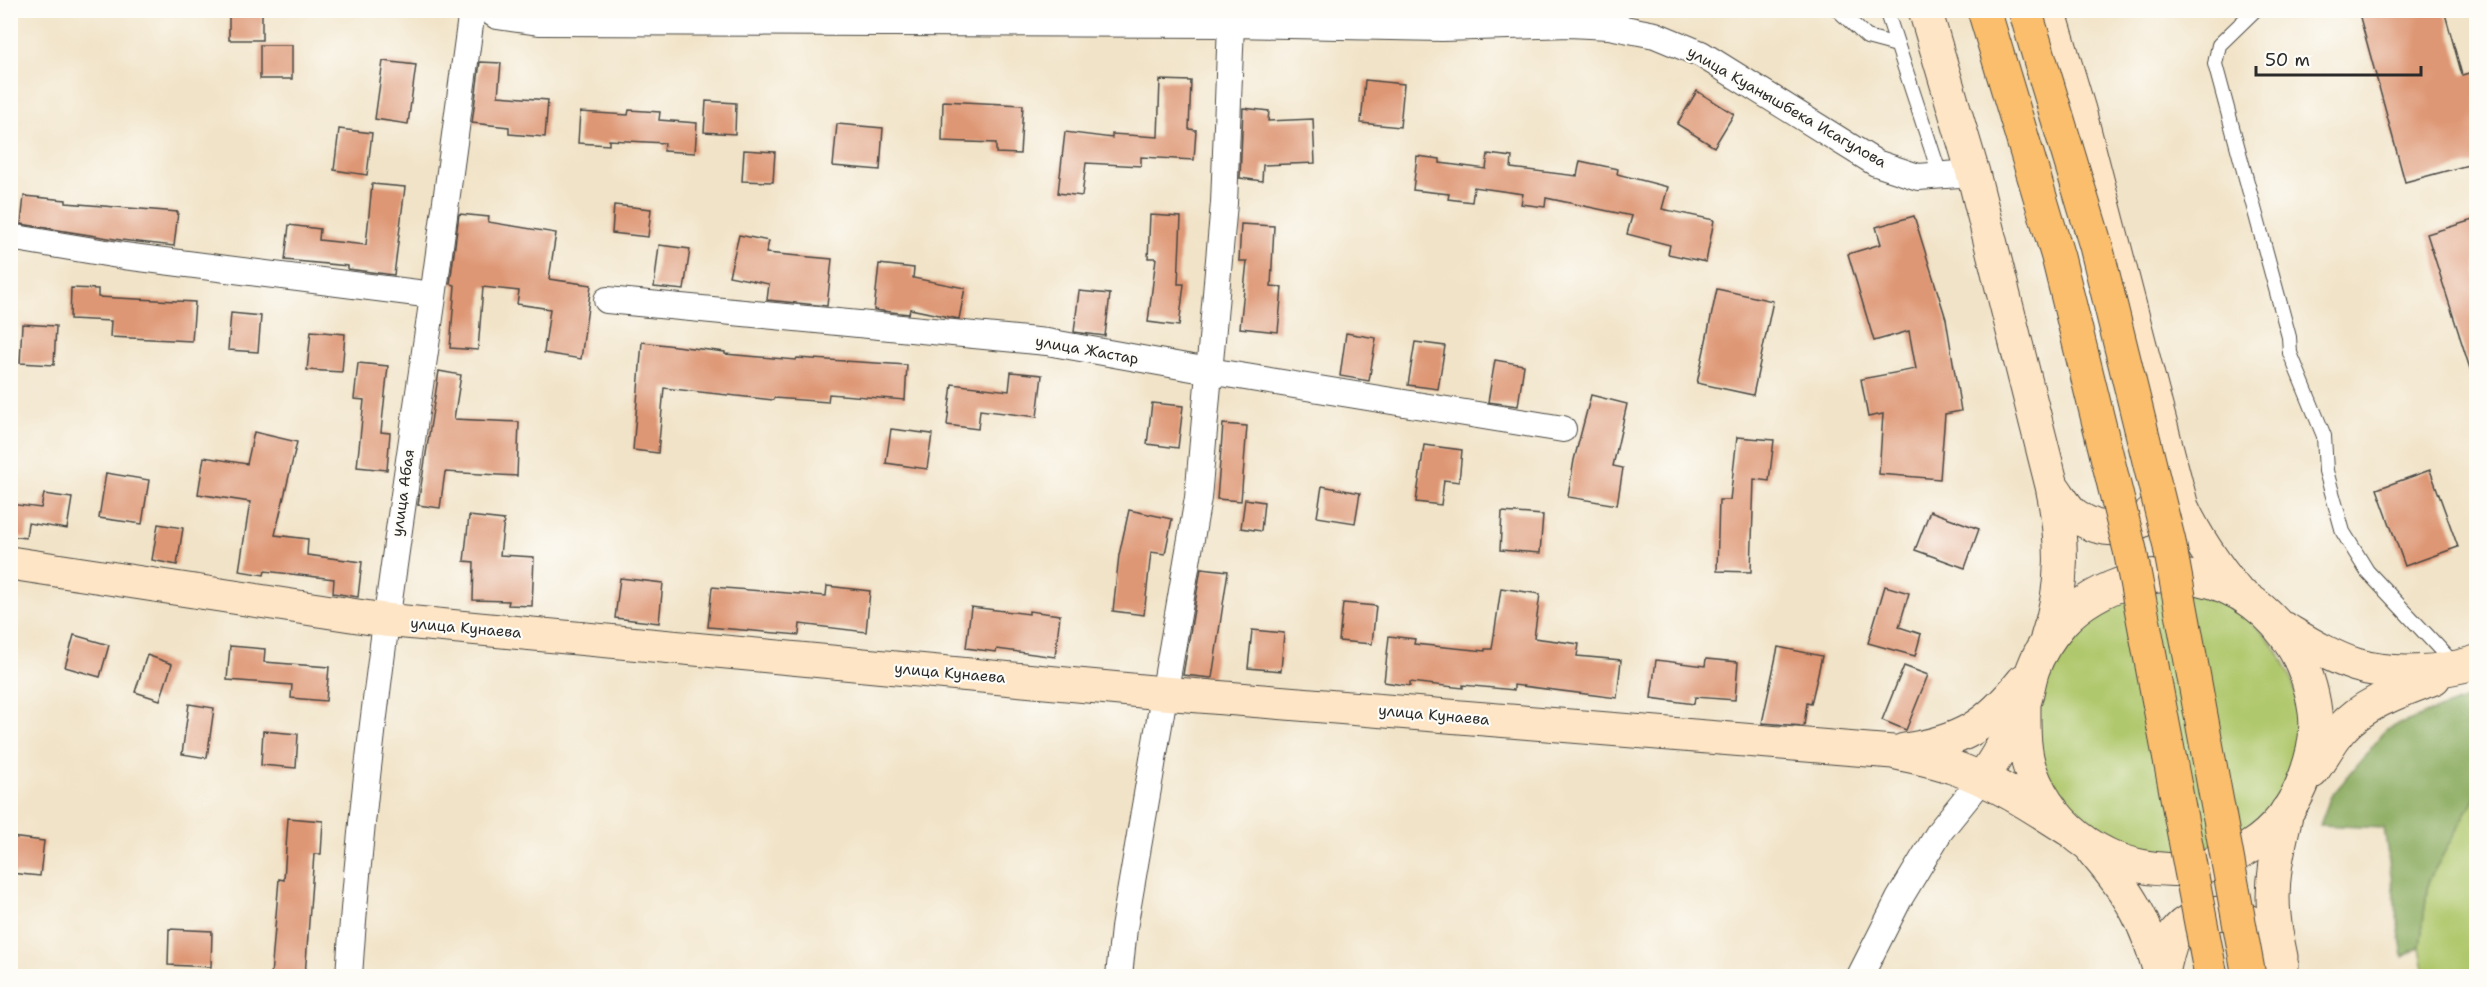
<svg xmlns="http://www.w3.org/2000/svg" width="2487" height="987" font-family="'Shantell Sans',sans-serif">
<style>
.green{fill:#b0c86d;stroke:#6e7a4c;stroke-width:1.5}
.forest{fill:#8cac60;stroke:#5c6c46;stroke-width:1.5}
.building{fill:#de9775}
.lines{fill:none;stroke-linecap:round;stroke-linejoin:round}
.lane-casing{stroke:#494742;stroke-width:16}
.street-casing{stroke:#494742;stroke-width:28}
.secondary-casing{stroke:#494742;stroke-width:35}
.lane{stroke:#fff;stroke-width:14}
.street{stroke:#fff;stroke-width:26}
.secondary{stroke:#fde5c5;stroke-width:33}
.highway-bridge-casing{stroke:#494742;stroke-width:35;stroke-linecap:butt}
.highway-bridge{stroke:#fabe6d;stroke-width:33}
.labels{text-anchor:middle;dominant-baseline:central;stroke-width:4.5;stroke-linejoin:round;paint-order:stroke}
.street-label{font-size:15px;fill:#2b2b2b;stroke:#fdfcf7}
</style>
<rect width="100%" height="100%" fill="#fdfcf7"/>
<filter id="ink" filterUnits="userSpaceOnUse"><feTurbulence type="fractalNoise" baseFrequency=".0167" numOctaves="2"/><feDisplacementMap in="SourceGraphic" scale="12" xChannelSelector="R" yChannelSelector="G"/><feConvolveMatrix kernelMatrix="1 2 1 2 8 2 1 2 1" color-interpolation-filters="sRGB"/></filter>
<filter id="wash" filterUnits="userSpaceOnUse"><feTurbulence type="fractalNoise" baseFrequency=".008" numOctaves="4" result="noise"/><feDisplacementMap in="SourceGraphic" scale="24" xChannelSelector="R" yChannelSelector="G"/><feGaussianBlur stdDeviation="1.35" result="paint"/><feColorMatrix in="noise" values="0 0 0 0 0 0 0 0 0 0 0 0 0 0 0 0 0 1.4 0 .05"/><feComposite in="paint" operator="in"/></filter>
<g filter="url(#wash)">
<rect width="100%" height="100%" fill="#f1e3c7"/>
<!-- green -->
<g class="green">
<circle cx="2168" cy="723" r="131"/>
<polygon points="2476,795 2476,976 2425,976 2420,947 2428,882"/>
</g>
<!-- forest -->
<polygon class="forest" points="2476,695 2476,795 2428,882 2420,947 2403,957 2384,828 2320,825 2330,798 2387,729"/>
<g id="blocks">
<!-- building -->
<g class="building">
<rect x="229" y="10" width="33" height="30"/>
<polygon points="2358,10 2444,10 2462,75 2476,71 2476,163 2405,182"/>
<rect x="260" y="45" width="32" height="34"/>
<polygon points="383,61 416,65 408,124 375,119"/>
<polygon points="480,62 501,63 498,96 548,100 545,137 509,134 509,127 472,123"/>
<polygon points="1160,80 1191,81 1189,129 1196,130 1194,160 1141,157 1141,166 1086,163 1082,196 1058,193 1065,132 1112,138 1112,134 1158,137"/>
<polygon points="1365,80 1404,84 1400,127 1361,123"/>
<polygon points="1697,91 1734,114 1714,147 1677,124"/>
<polygon points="706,101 736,103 735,134 704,132"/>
<polygon points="943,101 1023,105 1020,154 996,153 996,143 942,141"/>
<polygon points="1243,108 1269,111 1268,121 1313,119 1315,163 1263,165 1262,181 1240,178"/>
<polygon points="629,110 660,112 659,120 697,123 695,153 664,151 665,143 609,140 609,145 578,143 580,112 628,115"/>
<polygon points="837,124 883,128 880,170 833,166"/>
<polygon points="339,129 372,133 367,175 334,170"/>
<polygon points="744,150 775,152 773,182 742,181"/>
<polygon points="1488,154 1512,157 1511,168 1577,176 1580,161 1618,169 1617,174 1668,187 1662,209 1714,220 1706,262 1668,254 1670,245 1627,234 1632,216 1546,198 1545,207 1521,204 1523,194 1474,187 1472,202 1448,199 1449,194 1413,190 1417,156 1440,159 1440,163 1486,169"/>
<polygon points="372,184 405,187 394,275 348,269 348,266 285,260 289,225 320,229 319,240 366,245"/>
<polygon points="24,196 66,200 66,203 178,212 174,246 121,240 21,224"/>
<polygon points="614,205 651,209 648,237 612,233"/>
<polygon points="459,214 489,217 488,222 556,233 549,279 591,285 581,359 544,353 550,309 517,304 519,291 483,287 478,350 450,348 455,285 450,284"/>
<polygon points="1150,215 1181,217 1178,284 1184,284 1179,326 1148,322 1156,258 1148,258"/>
<polygon points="1914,216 1946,319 1961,411 1945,414 1940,479 1879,474 1883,414 1868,417 1861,379 1916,369 1909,331 1874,341 1848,254 1881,244 1876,227"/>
<polygon points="2476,219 2476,378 2473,378 2427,234"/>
<polygon points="1241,224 1274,226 1271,286 1282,287 1278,332 1240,328 1247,261 1239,261"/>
<polygon points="739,235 769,241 766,253 832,259 827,306 767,300 769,284 729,276"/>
<polygon points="659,245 690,249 684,290 654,287"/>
<polygon points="879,264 914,268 913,278 965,288 959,319 910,309 909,314 874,310"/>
<polygon points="71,288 98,289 98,297 195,302 192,341 110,337 111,321 70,319"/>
<polygon points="1717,289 1773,301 1753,395 1697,383"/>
<polygon points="1079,291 1110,294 1105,336 1074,332"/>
<polygon points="231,313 261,316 258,352 228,350"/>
<polygon points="22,324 56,326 54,365 20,363"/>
<polygon points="311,331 345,334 342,372 307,370"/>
<polygon points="1346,333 1376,338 1369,381 1340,376"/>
<polygon points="642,342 725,352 725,354 796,360 797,358 907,365 905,400 829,394 828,402 774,398 773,400 664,388 658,453 633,450"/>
<polygon points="1415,342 1445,346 1438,389 1408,385"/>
<polygon points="1495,360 1524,365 1518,406 1488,402"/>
<polygon points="358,363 388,366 381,432 390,433 387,470 357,467 364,400 354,399"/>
<polygon points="439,371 461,375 454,419 519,422 517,476 445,472 440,508 418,505"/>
<polygon points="1011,372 1042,375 1037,417 980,410 978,429 947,425 952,384 1009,391"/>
<polygon points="1591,395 1627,404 1613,466 1623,468 1617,505 1568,497 1574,460"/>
<polygon points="1152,403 1183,406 1178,448 1147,444"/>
<polygon points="1223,424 1247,426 1241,501 1217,499"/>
<polygon points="891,429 932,434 927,469 886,463"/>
<polygon points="254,432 297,442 275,535 308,539 307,555 362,562 358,597 333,593 334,579 265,571 264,575 239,571 250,502 198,494 204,457 247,464"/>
<polygon points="1737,437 1774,440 1769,481 1754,479 1751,572 1717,571 1719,500 1730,500"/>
<polygon points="1424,445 1462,450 1459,482 1444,480 1441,505 1416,502"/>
<polygon points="2430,470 2458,547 2405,566 2377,489"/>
<polygon points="106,473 149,480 142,524 99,518"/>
<polygon points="1322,486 1360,493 1355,523 1317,517"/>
<polygon points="44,494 72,498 67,529 28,523 26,538 10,536 10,504 41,508"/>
<polygon points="1245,499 1264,502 1261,531 1241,528"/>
<polygon points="1129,510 1172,519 1165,554 1151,552 1144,615 1113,611 1119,555"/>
<polygon points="1930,511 1979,529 1965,568 1915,550"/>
<polygon points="1502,512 1543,515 1540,553 1500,550"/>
<polygon points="469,516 504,520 500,555 534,557 532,606 508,605 509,601 473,600 474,562 464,561"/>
<polygon points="158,524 183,528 177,565 152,560"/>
<polygon points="1201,568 1228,571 1212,678 1183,675"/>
<polygon points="620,578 663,583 659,623 615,618"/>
<polygon points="827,586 870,591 866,632 800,624 799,635 708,627 712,587 826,596"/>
<polygon points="1885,586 1909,593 1899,627 1921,634 1915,656 1868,643"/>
<polygon points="1501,588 1540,594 1534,638 1579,644 1577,656 1621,660 1617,698 1514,685 1514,690 1463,685 1463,688 1410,682 1410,686 1384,682 1389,636 1415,639 1414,644 1485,651 1485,649 1492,649"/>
<polygon points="1343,603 1376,606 1372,644 1339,641"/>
<polygon points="971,607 1029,614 1029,611 1060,615 1055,657 997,649 996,652 966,648"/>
<polygon points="1252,630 1284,633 1281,671 1248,668"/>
<polygon points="74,635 109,645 100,677 65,667"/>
<polygon points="230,646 265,649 264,662 329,667 326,701 291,698 292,685 227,680"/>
<polygon points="1778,647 1822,656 1811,704 1807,703 1804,726 1762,723"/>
<polygon points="147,655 172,664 160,700 135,692"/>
<polygon points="1706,659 1738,662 1735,700 1695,697 1694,704 1651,698 1656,660 1705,666"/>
<polygon points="1904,666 1928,675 1906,730 1882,720"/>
<polygon points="189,704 214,708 207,758 182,754"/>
<polygon points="263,731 298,734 296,768 261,765"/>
<polygon points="288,818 323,821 321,854 314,854 305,976 271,976 279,879 284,880"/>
<polygon points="10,837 44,841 40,876 10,873"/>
<polygon points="169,929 212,931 211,967 168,965"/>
</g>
</g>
</g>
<g filter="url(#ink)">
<use href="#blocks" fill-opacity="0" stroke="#494742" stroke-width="1.5"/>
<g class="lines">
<!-- lane casing -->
<g class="lane-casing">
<g id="lane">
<polyline points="1838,10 1867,37 1897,45"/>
<polyline points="1886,10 1940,175"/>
<polyline points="2255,10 2219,45 2215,64 2289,337 2290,353 2324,436 2326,471 2343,532 2367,571 2454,664"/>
</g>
</g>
<!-- street casing -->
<g class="street-casing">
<g id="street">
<polyline points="488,10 497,16 539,22 1231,24 1442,28 1569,24 1609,26 1655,35 1701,54 1876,163 1918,177 1973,173"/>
<polyline points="10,237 124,256 433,295"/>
<polyline points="607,300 1047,342 1209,371 1563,429"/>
<path d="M 349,976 C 364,748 400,523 433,297 C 446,201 459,106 472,10"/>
<polyline points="1119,976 1124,928 1198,498 1224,203 1231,24"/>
<polyline points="1860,976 1899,899 1940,831 1982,779"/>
</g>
</g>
<!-- secondary casing -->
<g class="secondary-casing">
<g id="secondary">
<path d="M 1925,10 L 1973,173 L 2052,486 C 2063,539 2065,585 2047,638"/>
<path d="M 2049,10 L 2079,110 L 2182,507 C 2197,539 2215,565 2237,592"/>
<path d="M 2053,487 C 2060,496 2067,510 2076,516 C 2114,543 2159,525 2169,480"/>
<path d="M 10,563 L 384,620 L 1163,693 L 1893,752 C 1913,757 1933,760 1952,767 C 1994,781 2031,805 2068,829"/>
<path d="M 2285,629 C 2307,642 2331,657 2356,665 C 2390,676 2443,673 2476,662"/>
<path d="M 1904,750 C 1961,742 1987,726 2023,681"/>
<path d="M 2312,772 C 2322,758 2330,742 2341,729 C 2365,702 2401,691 2434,678"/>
<path d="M 1982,779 C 1998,755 2013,730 2024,703 C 2028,693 2029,680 2033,669 C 2039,652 2050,636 2062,622 C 2080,602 2106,588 2131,581 C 2223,556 2304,621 2315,712 C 2318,734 2313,756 2305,777 C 2258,905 2079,897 2031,772 C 2023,750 2024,726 2024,702"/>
<path d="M 2094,852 C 2131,895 2146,921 2161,976"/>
<path d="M 2281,957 C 2278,943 2275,929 2274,915 C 2270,880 2279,845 2287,811"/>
<path d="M 2162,976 C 2166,963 2168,944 2176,932 C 2194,908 2235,908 2256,927 C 2267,937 2274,954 2282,966"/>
</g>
</g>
<!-- lane -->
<use href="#lane" class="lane"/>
<!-- street -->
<use href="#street" class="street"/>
<!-- secondary -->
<use href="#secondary" class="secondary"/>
<!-- highway-bridge casing -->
<g class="highway-bridge-casing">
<g id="highway-bridge">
<polyline points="1984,10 2058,257 2130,550 2211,976"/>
<polyline points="2025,10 2096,246 2169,542 2249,976"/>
</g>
</g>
<!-- highway-bridge -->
<use href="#highway-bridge" class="highway-bridge"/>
</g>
</g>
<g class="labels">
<!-- street labels -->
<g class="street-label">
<text transform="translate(1787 107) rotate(30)">улица Куанышбека Исагулова</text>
<text transform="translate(1087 350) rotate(10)">улица Жастар</text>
<text transform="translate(403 493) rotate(-82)">улица Абая</text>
<text transform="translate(466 628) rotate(5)">улица Кунаева</text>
<text transform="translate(950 673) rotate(5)">улица Кунаева</text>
<text transform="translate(1434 715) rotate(5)">улица Кунаева</text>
</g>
</g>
<!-- margin -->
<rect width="2487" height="987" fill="none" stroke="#fdfcf7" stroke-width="36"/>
<!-- scale -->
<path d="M2256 66v9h165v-9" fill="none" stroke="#2b2b2b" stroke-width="3"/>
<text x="2265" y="66" font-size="18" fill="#2b2b2b" stroke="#fdfcf7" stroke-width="4.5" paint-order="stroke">50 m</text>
</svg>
